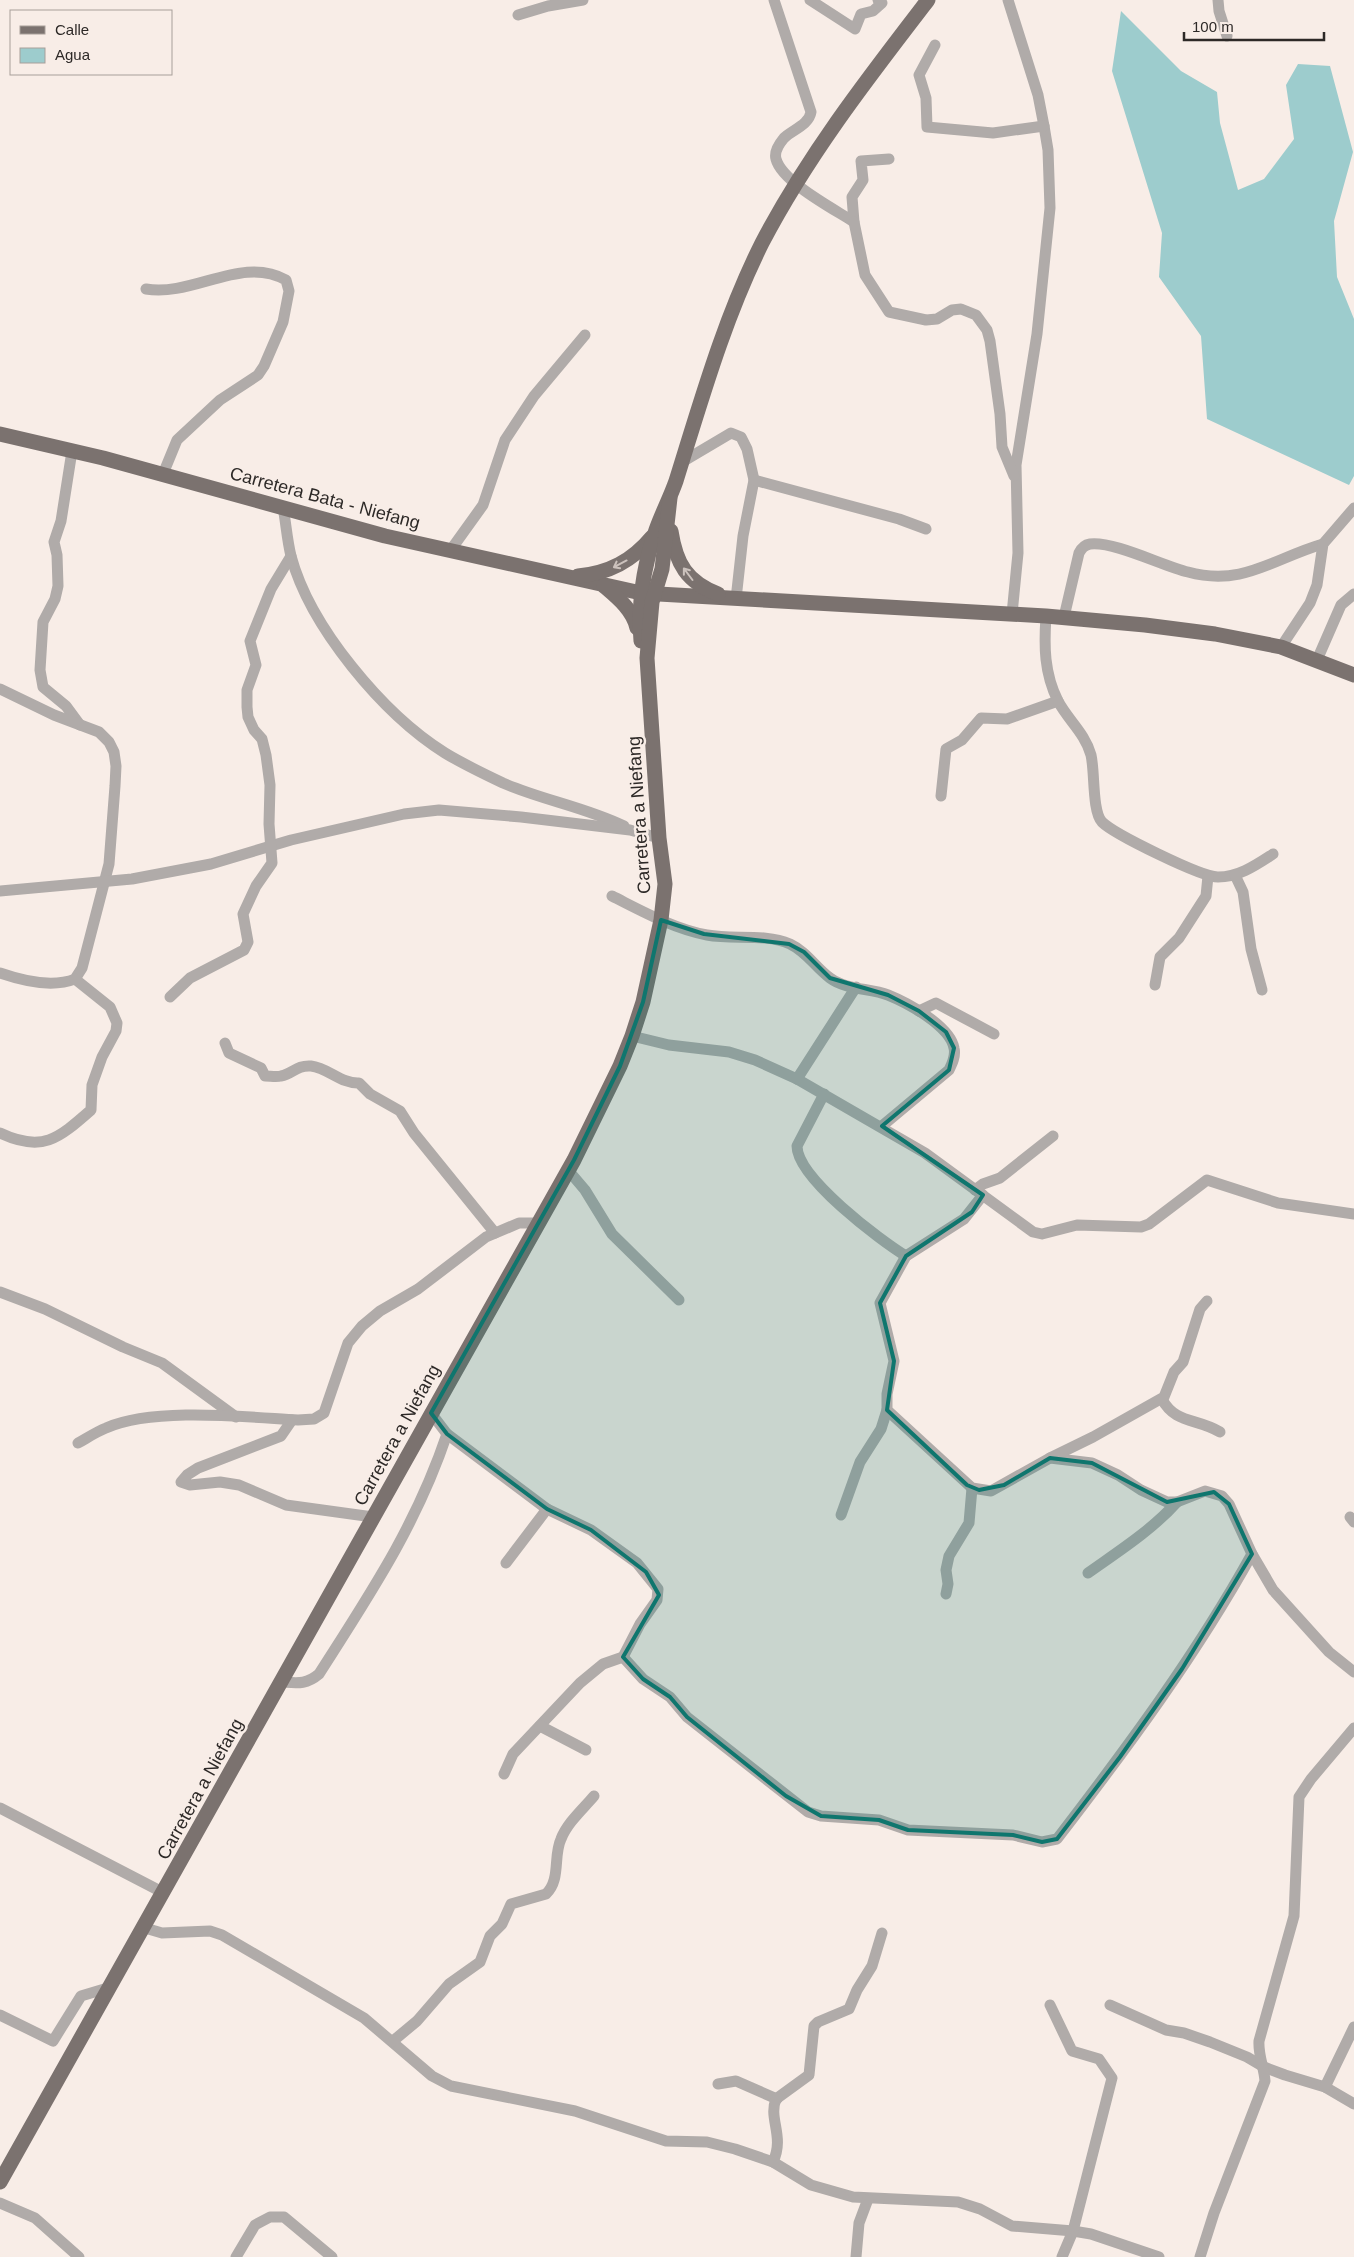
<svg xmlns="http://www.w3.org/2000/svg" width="1354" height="2257" font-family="Helvetica,sans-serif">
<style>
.water{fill:#9dcccd}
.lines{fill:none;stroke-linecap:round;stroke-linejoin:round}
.minor{stroke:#b0aba9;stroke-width:11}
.primary{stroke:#7b726f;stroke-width:15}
.oneway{stroke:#ccc2bd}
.marked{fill:#0f766e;fill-opacity:0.2;stroke:#0f766e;stroke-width:4;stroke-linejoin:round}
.labels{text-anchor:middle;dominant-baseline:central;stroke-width:5;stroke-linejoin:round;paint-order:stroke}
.street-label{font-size:18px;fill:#2d2927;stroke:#f8ede7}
</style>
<rect width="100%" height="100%" fill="#f8ede7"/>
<!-- water -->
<polygon class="water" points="1121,11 1181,71 1217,92 1220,123 1238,190 1264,179 1294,139 1286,85 1298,64 1330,66 1353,152 1334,221 1337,277 1354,319 1354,476 1349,485 1207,419 1201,336 1159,277 1162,233 1112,71"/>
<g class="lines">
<!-- minor -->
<g class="minor">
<path d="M 774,0 L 811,112 C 809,125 792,130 784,138 C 779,144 774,152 776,159 C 782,182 834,209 854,222 L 852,197 L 863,180 L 861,161 L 889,159"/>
<polyline points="810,0 855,29 861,14 873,11 882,3 878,0"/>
<polyline points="1008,0 1038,95 1044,126 1048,150 1050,208 1037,334 1016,465 1018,553 1012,614"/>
<polyline points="1218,0 1219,11 1227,36"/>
<polyline points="518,15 548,6 583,0"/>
<polyline points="935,45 919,75 926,98 927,127 993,133 1044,126"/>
<polyline points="854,222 865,275 889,312 926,320 937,319 952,310 961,309 976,315 987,330 990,341 1000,414 1002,447 1014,476"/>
<path d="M 146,289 C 193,297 242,255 286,280 L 289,291 L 283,322 L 264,366 L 258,375 L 220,400 L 177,440 L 163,474"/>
<polyline points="72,451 61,521 54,542 57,555 58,586 55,599 43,622 40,670 43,687 66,706 80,725"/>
<polyline points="682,462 731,433 741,437 747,449 754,480 743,536 736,599"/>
<polyline points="754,480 899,519 926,529"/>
<path d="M 283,507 C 286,523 287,540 291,556 C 310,627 383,714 445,753 C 463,764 484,774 503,783 C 542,800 585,807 624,826"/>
<polyline points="450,551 483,505 505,440 534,396 585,335"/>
<path d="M 1046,616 C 1044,646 1044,673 1058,701 C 1068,720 1085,733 1091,755 C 1095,772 1092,811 1102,822 C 1114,834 1201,877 1218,877 C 1239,877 1256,865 1273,854"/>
<path d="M 1064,617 L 1079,553 C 1081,549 1084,545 1090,544 C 1114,541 1163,566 1188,572 C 1243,587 1274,558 1323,544"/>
<polyline points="1281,647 1310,603 1317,585 1323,544 1354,508"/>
<polyline points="1317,660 1341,605 1354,594"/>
<path d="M 0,689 L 54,715 L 99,732 L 109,742 L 114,752 L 116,766 L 115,786 L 109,864 L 82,968 L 75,979 C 52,988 23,981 0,973"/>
<polyline points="941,796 946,749 962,740 981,718 1007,719 1058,701"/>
<polyline points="1235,875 1243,892 1251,949 1262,990"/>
<polyline points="0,891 132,879 211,864 291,840 404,814 439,810 521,817 630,830 659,838"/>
<path d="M 612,896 C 642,911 674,929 707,935 C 734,940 764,933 790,944 C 807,952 815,967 830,978 C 846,990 870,988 888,995 C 908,1003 950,1026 954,1048 C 956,1056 952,1064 949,1070 L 882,1126"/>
<polyline points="1155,985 1160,957 1179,938 1206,896 1208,876"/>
<polyline points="170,997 190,978 244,950 248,942 243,914 256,886 272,863 269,824 270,785 266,755 262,739 254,730 248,717 247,707 247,690 256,665 250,641 271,589 291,556"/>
<polyline points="919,1011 936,1003 994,1034"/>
<polyline points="632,1036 669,1045 729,1052 755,1060 797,1079 925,1153 1033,1232 1042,1234 1077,1225 1141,1227 1149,1224 1207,1180 1278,1203 1354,1214"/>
<path d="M 225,1043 L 229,1053 L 261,1068 L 265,1076 C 270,1076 277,1077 281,1076 C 293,1074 296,1065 311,1066 C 328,1068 342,1084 359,1083 L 370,1094 L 400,1111 L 414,1133 L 495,1233"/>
<polyline points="797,1079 856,987"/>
<path d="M 824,1094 L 797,1146 C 797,1178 880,1240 906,1256"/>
<path d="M 0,1133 C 42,1153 58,1139 91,1110 L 92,1085 L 102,1057 L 116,1031 L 117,1023 L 110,1007 L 75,979"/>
<polyline points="568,1170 585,1190 612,1234 679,1300"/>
<polyline points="975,1190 983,1184 1000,1178 1053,1136"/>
<polyline points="983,1195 964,1219 906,1256 880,1303 894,1361 887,1394 887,1410 972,1488 991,1491 1050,1458 1092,1463 1118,1475 1141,1490 1167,1502 1177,1502 1205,1491 1222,1496 1229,1504 1252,1554 1273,1590 1329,1652 1354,1672"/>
<polyline points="0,1292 45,1309 123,1347 162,1363 236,1417"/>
<path d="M 1162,1399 C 1175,1424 1197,1418 1220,1432"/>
<polyline points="431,1413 447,1434 547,1509 591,1530 637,1563 658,1589 657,1600 640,1624 623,1657 603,1664 580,1683 513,1754 504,1774"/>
<polyline points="292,1420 281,1436 198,1468 187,1475 181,1482 190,1485 220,1482 239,1485 286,1505 373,1517"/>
<path d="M 78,1443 C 87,1438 96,1432 106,1428 C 154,1407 245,1417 298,1420 L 314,1419 L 324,1413 L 348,1343 L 362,1326 L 380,1311 L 418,1289 L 486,1237 L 519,1223 L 537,1223"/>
<polyline points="1050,1458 1093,1437 1164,1397 1174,1372 1183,1362 1200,1309 1207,1301"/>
<polyline points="841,1515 860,1462 881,1429 887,1410"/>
<polyline points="1350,1517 1354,1522"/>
<polyline points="506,1563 547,1509"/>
<path d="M 1088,1573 C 1119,1551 1152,1530 1177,1502"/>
<polyline points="946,1594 948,1584 946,1570 949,1556 969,1523 972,1488"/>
<path d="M 623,1657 L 643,1679 L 670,1697 L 687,1717 L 808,1812 L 821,1816 L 879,1820 L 908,1830 L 1013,1835 L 1042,1842 L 1057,1839 C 1127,1748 1196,1655 1252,1554"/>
<path d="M 282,1682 C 297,1683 306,1685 319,1674 C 370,1594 416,1526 447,1434"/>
<polyline points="540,1726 586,1750"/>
<polyline points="0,1808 164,1893"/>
<polyline points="145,1928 162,1933 210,1931 222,1935 364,2018 432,2076 451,2086 575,2111 666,2141 707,2142 735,2149 773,2162 811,2185 853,2197 958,2202 980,2209 1012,2226 1073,2231 1091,2234 1159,2257"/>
<polyline points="1050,2005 1072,2051 1099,2059 1112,2078 1073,2231 1062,2257"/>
<polyline points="1110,2005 1166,2030 1184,2033 1210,2042 1247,2057 1264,2067 1285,2075 1325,2087 1354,2104"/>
<polyline points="0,2015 53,2041 81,1996 111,1987"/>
<path d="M 393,2041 L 417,2021 L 449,1984 L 480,1962 L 490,1936 L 502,1924 L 511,1904 L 546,1894 C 561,1880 553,1856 561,1839 C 567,1823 583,1809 594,1796"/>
<polyline points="718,2084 736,2081 777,2099"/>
<polyline points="1325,2087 1354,2027"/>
<path d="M 773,2162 C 785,2136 768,2119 776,2099 L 809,2075 L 814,2026 L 818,2022 L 849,2009 L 857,1990 L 872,1966 L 882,1933"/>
<polyline points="0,2203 35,2218 79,2257"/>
<polyline points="236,2257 255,2225 270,2217 284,2217 332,2257"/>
<polyline points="856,2257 859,2223 868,2199"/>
<path d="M 1200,2257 L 1214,2213 L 1265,2081 C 1264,2067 1258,2055 1259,2041 L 1294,1916 L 1299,1797 L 1311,1779 L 1354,1728"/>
</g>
<!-- primary -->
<g class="primary">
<polyline points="0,434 103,458 385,536 641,593 1046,616 1145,625 1215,634 1281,647 1354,675"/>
<path d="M 671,531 C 676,564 687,582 718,594"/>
<path d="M 578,576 C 609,573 632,561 652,537"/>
<path d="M 604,586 C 618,598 633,610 637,628"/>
<path d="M 641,641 C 638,603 643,567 656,530 C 662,513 670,498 676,481 C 701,401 724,319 762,243 C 808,155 868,78 928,0"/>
<polyline points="0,2182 574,1160 620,1066 632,1036 643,1002 661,920 665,884 659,838 647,658 652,602 662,569 670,498"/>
</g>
</g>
<!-- one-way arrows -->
<defs><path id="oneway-shaft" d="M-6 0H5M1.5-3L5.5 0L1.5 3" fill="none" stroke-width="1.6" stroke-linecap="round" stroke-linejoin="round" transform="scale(1.25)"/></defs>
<g class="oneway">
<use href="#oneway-shaft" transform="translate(620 564) rotate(152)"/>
<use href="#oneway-shaft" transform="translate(688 574) rotate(-127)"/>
</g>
<!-- marked area -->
<path class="marked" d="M 661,920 L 704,934 L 789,944 L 804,952 L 830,978 L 888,995 L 919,1011 L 946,1032 L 954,1048 L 949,1070 L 882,1126 L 983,1195 L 972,1212 L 906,1256 L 880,1303 L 894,1361 L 887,1410 L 967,1485 L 979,1490 L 1004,1485 L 1050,1458 L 1092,1463 L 1167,1502 L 1214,1492 L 1229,1504 L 1252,1554 L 1182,1669 L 1120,1757 L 1057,1839 L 1042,1842 L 1013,1835 L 908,1830 L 879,1820 L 821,1816 L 786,1796 L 687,1717 L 670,1697 L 643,1679 L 623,1657 L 659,1595 L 646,1572 L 591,1530 L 547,1509 L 447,1434 L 431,1413 L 574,1160 L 620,1066 L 643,1002 Z"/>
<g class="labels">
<!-- street labels -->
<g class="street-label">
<text transform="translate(325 498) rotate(15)">Carretera Bata - Niefang</text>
<text transform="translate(639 815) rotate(-94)">Carretera a Niefang</text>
<text transform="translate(397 1435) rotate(-61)">Carretera a Niefang</text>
<text transform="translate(200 1789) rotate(-61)">Carretera a Niefang</text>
</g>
</g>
<!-- legend -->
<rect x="10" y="10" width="162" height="65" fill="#f8ede7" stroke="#a79f9a"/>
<rect x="20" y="26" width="25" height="8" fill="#7b726f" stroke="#a79f9a"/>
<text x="55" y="35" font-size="15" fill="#2d2927">Calle</text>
<rect x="20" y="48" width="25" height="15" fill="#9dcccd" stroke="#a79f9a"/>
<text x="55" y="60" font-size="15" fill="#2d2927">Agua</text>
<!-- scale -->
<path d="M1184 32v8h140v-8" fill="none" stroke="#2d2927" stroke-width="2.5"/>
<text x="1192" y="32" font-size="15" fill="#2d2927" stroke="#f8ede7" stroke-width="4" paint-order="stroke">100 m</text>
</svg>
